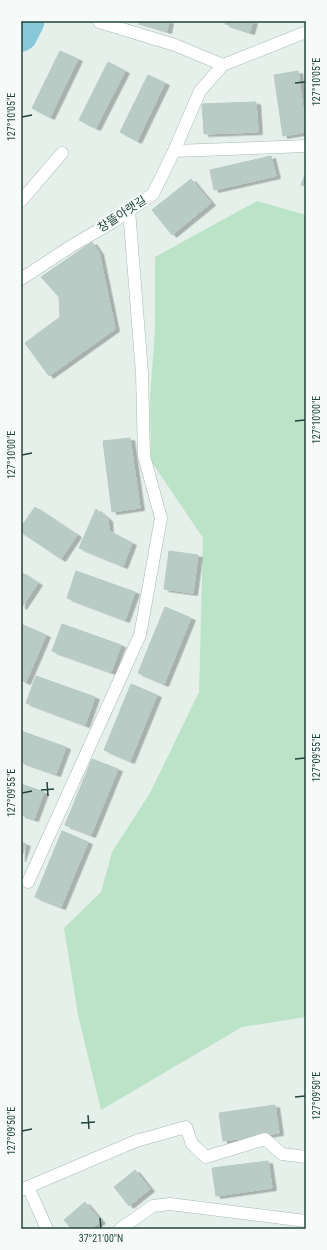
<svg xmlns="http://www.w3.org/2000/svg" width="327" height="1250" font-family="'Roboto Condensed','Noto Sans KR',sans-serif">
<style>
.green{fill:#bbe3c8}
.lines{fill:none;stroke-linecap:round;stroke-linejoin:round}
.river{stroke:#87c8db;stroke-width:33}
.building{fill:#b9cbc5;stroke:#b6cac3;filter:url(#shadow)}
.minor-casing{stroke:#a6b9b3;stroke-width:13}
.minor{stroke:#fff;stroke-width:12}
.ticks{fill:none;stroke:#21443d;stroke-width:1.5}
.labels{text-anchor:middle;dominant-baseline:central;stroke-width:4;stroke-linejoin:round;paint-order:stroke}
.street-label{font-size:12px;fill:#21443d;stroke:#f6fbf9}
.neatline{fill:none;stroke:#21443d;stroke-width:1.5}
.ticks-label{font-size:10px;text-anchor:middle;fill:#21443d}
</style>
<defs>
<filter id="shadow"><feDropShadow dx="4.5" dy="2.5" stdDeviation="0" flood-color="#0004"/></filter>
</defs>
<rect width="100%" height="100%" fill="#e5f0eb"/>
<!-- green -->
<polygon class="green" points="257,201 306,215 306,1017 242,1027 101,1110 78,1015 64,928 101,892 112,852 150,793 199,692 203,538 151,461 150,396 155,330 155,257"/>
<g class="lines">
<!-- river -->
<polyline class="river" points="21,35 28,21"/>
</g>
<!-- building -->
<g class="building">
<polygon points="134,21 169,21 167,31"/>
<polygon points="226,21 253,21 250,32 225,24"/>
<polygon points="60,51 78,59 50,117 32,108"/>
<polygon points="108,62 125,71 96,128 79,120"/>
<polygon points="298,71 306,132 283,136 274,75"/>
<polygon points="148,75 165,83 137,141 120,132"/>
<polygon points="256,102 258,132 204,134 202,104"/>
<polygon points="271,156 276,176 214,190 210,170"/>
<polygon points="306,172 306,186 301,185"/>
<polygon points="191,179 211,203 172,235 152,210"/>
<polygon points="92,242 99,252 115,329 49,376 25,343 60,317 59,297 41,277"/>
<polygon points="130,438 140,508 112,512 103,441"/>
<polygon points="35,507 77,535 61,559 21,532 21,527"/>
<polygon points="96,509 108,519 109,531 132,543 123,566 79,548"/>
<polygon points="169,551 198,555 193,593 164,589"/>
<polygon points="76,571 135,592 125,620 67,598"/>
<polygon points="21,572 38,583 22,607 21,606"/>
<polygon points="165,607 191,618 164,684 138,673"/>
<polygon points="21,624 46,635 26,682 21,680"/>
<polygon points="62,624 121,645 111,672 52,651"/>
<polygon points="36,676 95,697 85,725 26,703"/>
<polygon points="131,684 157,695 130,761 104,750"/>
<polygon points="21,731 66,747 56,774 21,762"/>
<polygon points="92,759 118,769 91,835 65,825"/>
<polygon points="21,784 44,792 34,819 21,815"/>
<polygon points="62,831 88,842 61,907 35,897"/>
<polygon points="21,842 26,844 21,859"/>
<polygon points="275,1105 279,1133 223,1141 219,1113"/>
<polygon points="268,1161 272,1188 216,1196 212,1168"/>
<polygon points="135,1170 150,1189 129,1206 114,1187"/>
<polygon points="85,1202 101,1221 91,1229 72,1229 64,1220"/>
</g>
<g class="lines">
<!-- minor casing -->
<g class="minor-casing">
<g id="minor">
<polyline points="100,21 99,22 175,45 223,65"/>
<polyline points="174,151 306,146"/>
<polyline points="21,201 62,153"/>
<polyline points="21,279 73,245 113,222 153,194 174,151 200,91 223,65 306,32"/>
<polyline points="28,882 140,635 161,518 144,456 142,373 129,210"/>
<polyline points="28,1187 47,1229"/>
<polyline points="21,1190 136,1141 186,1127 192,1144 206,1157 265,1139 282,1154 306,1157"/>
<polyline points="120,1229 153,1206 170,1204 306,1221"/>
</g>
</g>
<!-- minor -->
<use href="#minor" class="minor"/>
</g>
<!-- ticks -->
<path class="ticks" d="M 295,83 L 305,82M 22,117 L 32,115M 295,421 L 305,420M 22,455 L 32,453M 295,759 L 305,758M 47,782 L 48,796M 41,790 L 54,789M 22,793 L 32,791M 295,1097 L 305,1096M 88,1115 L 89,1129M 81,1123 L 95,1122M 22,1131 L 32,1129M 100,1218 L 101,1228"/>
<g class="labels">
<!-- street labels -->
<g class="street-label">
<text transform="translate(122 214) rotate(-33)">창뜰아랫길</text>
</g>
</g>
<!-- border -->
<rect width="327" height="1250" fill="none" stroke="#f6fbf9" stroke-width="44"/>
<rect x="22" y="22" width="283" height="1206" class="neatline"/>
<g class="ticks-label">
<text transform="translate(316 82) rotate(-90)" y="4">127°10'05"E</text>
<text transform="translate(11 117) rotate(-90)" y="4">127°10'05"E</text>
<text transform="translate(316 420) rotate(-90)" y="4">127°10'00"E</text>
<text transform="translate(11 455) rotate(-90)" y="4">127°10'00"E</text>
<text transform="translate(316 758) rotate(-90)" y="4">127°09'55"E</text>
<text transform="translate(11 793) rotate(-90)" y="4">127°09'55"E</text>
<text transform="translate(316 1096) rotate(-90)" y="4">127°09'50"E</text>
<text transform="translate(11 1131) rotate(-90)" y="4">127°09'50"E</text>
<text x="101" y="1242">37°21'00"N</text>
</g>
</svg>
